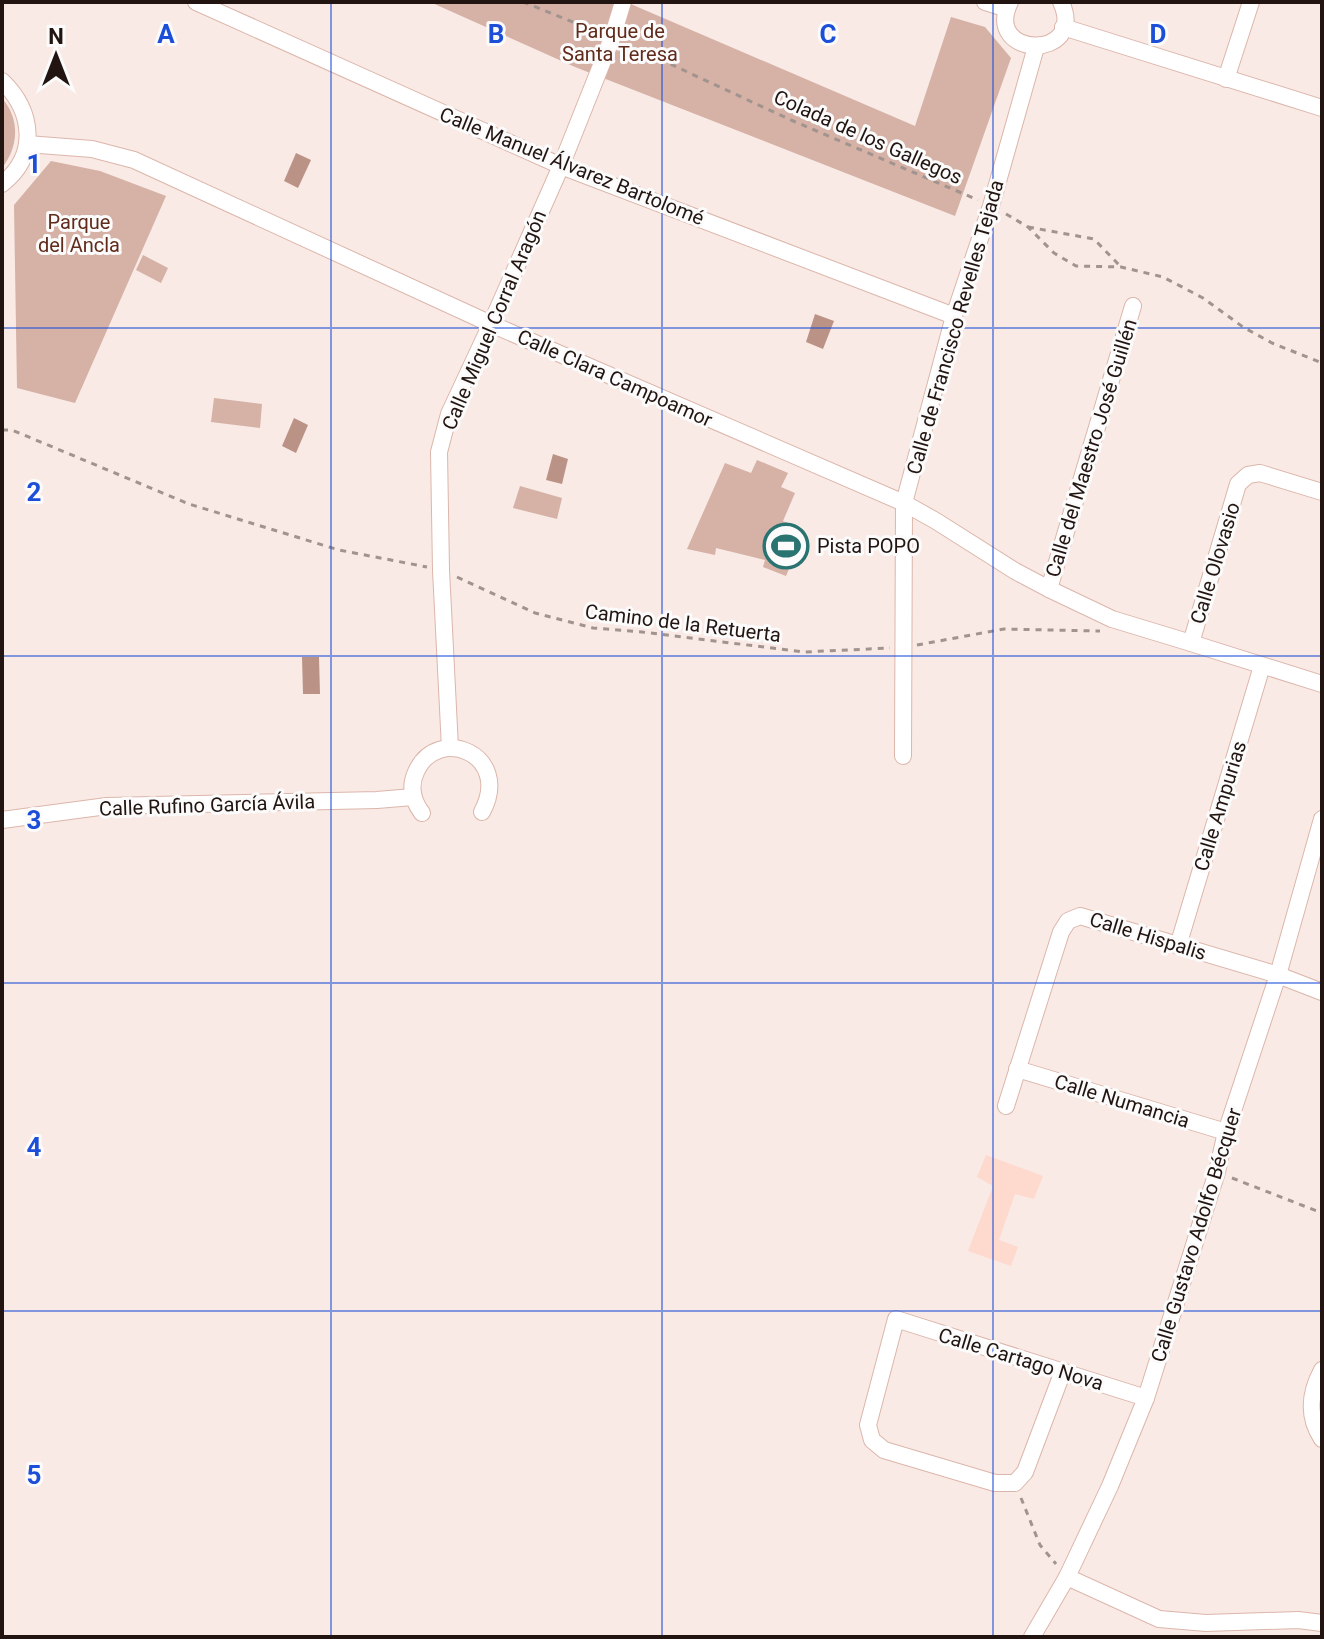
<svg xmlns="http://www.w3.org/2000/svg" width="1324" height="1639" font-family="Roboto,sans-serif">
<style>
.built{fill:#fed9cd}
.green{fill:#d5b1a6}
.water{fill:#bb9386}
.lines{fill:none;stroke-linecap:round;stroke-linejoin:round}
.street-casing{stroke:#dcb6ab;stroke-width:18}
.path{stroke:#a1938e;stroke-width:3;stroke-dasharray:6 6;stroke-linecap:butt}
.street{stroke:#fff;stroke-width:16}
.grid{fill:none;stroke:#1d4ed8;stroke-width:2;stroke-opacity:0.55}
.labels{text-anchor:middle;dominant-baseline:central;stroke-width:6;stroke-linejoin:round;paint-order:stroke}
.park-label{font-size:20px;fill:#602b1b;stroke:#fbfbfb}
.street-label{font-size:20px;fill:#221511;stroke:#fbfbfb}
.poi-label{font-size:20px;fill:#221511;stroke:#fbfbfb;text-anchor:start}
.grid-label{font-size:26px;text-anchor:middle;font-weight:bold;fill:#1d4ed8;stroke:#fbfbfb;stroke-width:6;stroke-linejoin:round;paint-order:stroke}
</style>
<rect width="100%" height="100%" fill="#f9eae5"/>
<!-- built -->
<polygon class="built" points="986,1155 1043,1176 1034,1199 1015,1194 999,1240 1018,1247 1011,1266 968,1251 993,1186 977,1177"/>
<!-- green -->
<g class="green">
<polygon points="430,2 626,2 915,126 951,17 985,27 1011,58 955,216 575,67"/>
<path d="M 2,98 C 20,119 19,146 2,168 Z"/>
<polygon points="51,161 100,171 166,196 75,403 17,388 14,205"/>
<polygon points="143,255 168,268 161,283 136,270"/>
<polygon points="214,398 262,404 260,428 211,422"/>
<polygon points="757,460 788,473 781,487 795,493 783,521 805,531 786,576 763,567 765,560 716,548 715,555 687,549 725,463 751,473"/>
<polygon points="520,486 562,498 557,519 513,508"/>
</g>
<!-- water -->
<g class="water">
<polygon points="296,153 311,160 298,188 284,181"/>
<polygon points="815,314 834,321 823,349 806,342"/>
<polygon points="294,418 308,425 296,453 282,446"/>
<polygon points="553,454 568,459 562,484 546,480"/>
<polygon points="302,657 319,657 320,694 303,694"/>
</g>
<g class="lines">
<!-- street casing -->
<g class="street-casing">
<g id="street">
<polyline points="196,2 561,166 954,316"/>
<polyline points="985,2 1007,9"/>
<path d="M 1010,2 C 982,59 1088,61 1061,2"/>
<polyline points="1063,27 1322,108"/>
<polyline points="1226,79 1251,2"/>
<path d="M 2,81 C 33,111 39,155 2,184"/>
<polyline points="27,144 92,149 134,160 491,324 904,503 936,521 1015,571 1049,589 1112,619 1191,643"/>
<polyline points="1322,492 1260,473 1248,475 1238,484 1191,643 1322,684"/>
<polyline points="1049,589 1133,306"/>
<polyline points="450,748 441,570 439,452 449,414 491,324 561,166 612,38 623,2"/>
<polyline points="903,756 904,503 954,316 991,206 1036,47"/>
<path d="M 422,813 C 413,801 409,787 416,772 C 437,724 513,754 482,812"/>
<polyline points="2,820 107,806 377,800 413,797"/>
<polyline points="1178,946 1262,666"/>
<polyline points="1017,1069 1226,1132"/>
<polyline points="1006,1106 1061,932 1068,921 1080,916 1278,975 1322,992"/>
<path d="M 1322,1370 C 1309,1394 1307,1416 1322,1439"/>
<polyline points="1063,1371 1025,1472 1015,1483 995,1483 884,1450 872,1440 868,1425 896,1319 1146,1398"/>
<polyline points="1067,1577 1159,1619 1206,1623 1298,1620 1322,1623"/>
<polyline points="1032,1637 1067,1577 1110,1486 1146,1398 1217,1172 1226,1132 1278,975 1322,819"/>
</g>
</g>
<!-- path -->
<g class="path">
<polyline points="523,2 598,32"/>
<polyline points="627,44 791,120 978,200"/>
<polyline points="1006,214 1028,227 1054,253 1076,266 1121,267 1163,277 1203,298 1243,327 1272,343 1322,363"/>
<polyline points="1028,227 1094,239 1120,266"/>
<polyline points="2,430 12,430 189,504 339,550 427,567"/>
<polyline points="457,577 535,613 593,628 642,632 804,652 890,648"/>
<polyline points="917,645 1004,629 1100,631"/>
<polyline points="1232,1178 1322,1213"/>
<polyline points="1021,1498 1040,1545 1056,1564"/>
</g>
<!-- street -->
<use href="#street" class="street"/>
</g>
<!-- grid -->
<path class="grid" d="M 331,2 L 331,1637M 662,2 L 662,1637M 993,2 L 993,1637M 2,328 L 1322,328M 2,656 L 1322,656M 2,983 L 1322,983M 2,1311 L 1322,1311"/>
<!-- icons -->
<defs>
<g id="stadium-ring" transform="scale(2.3)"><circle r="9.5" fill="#fbfbfb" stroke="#297371" stroke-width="1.5"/><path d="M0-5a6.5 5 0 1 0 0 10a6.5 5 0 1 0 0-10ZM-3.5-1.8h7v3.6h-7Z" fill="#297371"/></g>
</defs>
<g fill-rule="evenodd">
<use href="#stadium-ring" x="786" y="546"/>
</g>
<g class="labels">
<!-- park labels -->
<g class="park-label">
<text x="620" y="31">Parque de<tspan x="620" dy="23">Santa Teresa</tspan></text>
<text x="79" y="222">Parque<tspan x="79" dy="23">del Ancla</tspan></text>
</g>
<!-- street labels -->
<g class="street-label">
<text transform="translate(868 137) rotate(24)">Colada de los Gallegos</text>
<text transform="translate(572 166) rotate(22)">Calle Manuel Álvarez Bartolomé</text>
<text transform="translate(494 320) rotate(-67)">Calle Miguel Corral Aragón</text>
<text transform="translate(955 327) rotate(-74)">Calle de Francisco Revelles Tejada</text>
<text transform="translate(615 378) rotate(24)">Calle Clara Campoamor</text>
<text transform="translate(1091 448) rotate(-73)">Calle del Maestro José Guillén</text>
<text transform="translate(1215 563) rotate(-73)">Calle Olovasio</text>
<text transform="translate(683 623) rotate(7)">Camino de la Retuerta</text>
<text transform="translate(207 805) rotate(-2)">Calle Rufino García Ávila</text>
<text transform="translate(1220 806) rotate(-73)">Calle Ampurias</text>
<text transform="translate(1148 936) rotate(17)">Calle Hispalis</text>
<text transform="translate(1122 1101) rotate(17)">Calle Numancia</text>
<text transform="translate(1196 1235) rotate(-73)">Calle Gustavo Adolfo Bécquer</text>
<text transform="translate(1021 1359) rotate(17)">Calle Cartago Nova</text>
</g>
<!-- poi labels -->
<g class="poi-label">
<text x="817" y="546">Pista POPO</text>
</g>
</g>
<g class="grid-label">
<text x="166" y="43">A</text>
<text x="496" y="43">B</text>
<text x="828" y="43">C</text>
<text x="1158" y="43">D</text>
<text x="34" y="173">1</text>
<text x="34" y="501">2</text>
<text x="34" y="829">3</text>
<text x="34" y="1156">4</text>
<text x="34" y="1484">5</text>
</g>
<!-- border -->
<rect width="1324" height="1639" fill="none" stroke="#221511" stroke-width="8"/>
<!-- north arrow -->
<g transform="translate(56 56)" stroke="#fbfbfb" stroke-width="6" paint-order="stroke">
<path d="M0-6L14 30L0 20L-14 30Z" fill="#221511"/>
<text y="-12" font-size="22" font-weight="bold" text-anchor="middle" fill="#221511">N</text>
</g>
</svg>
